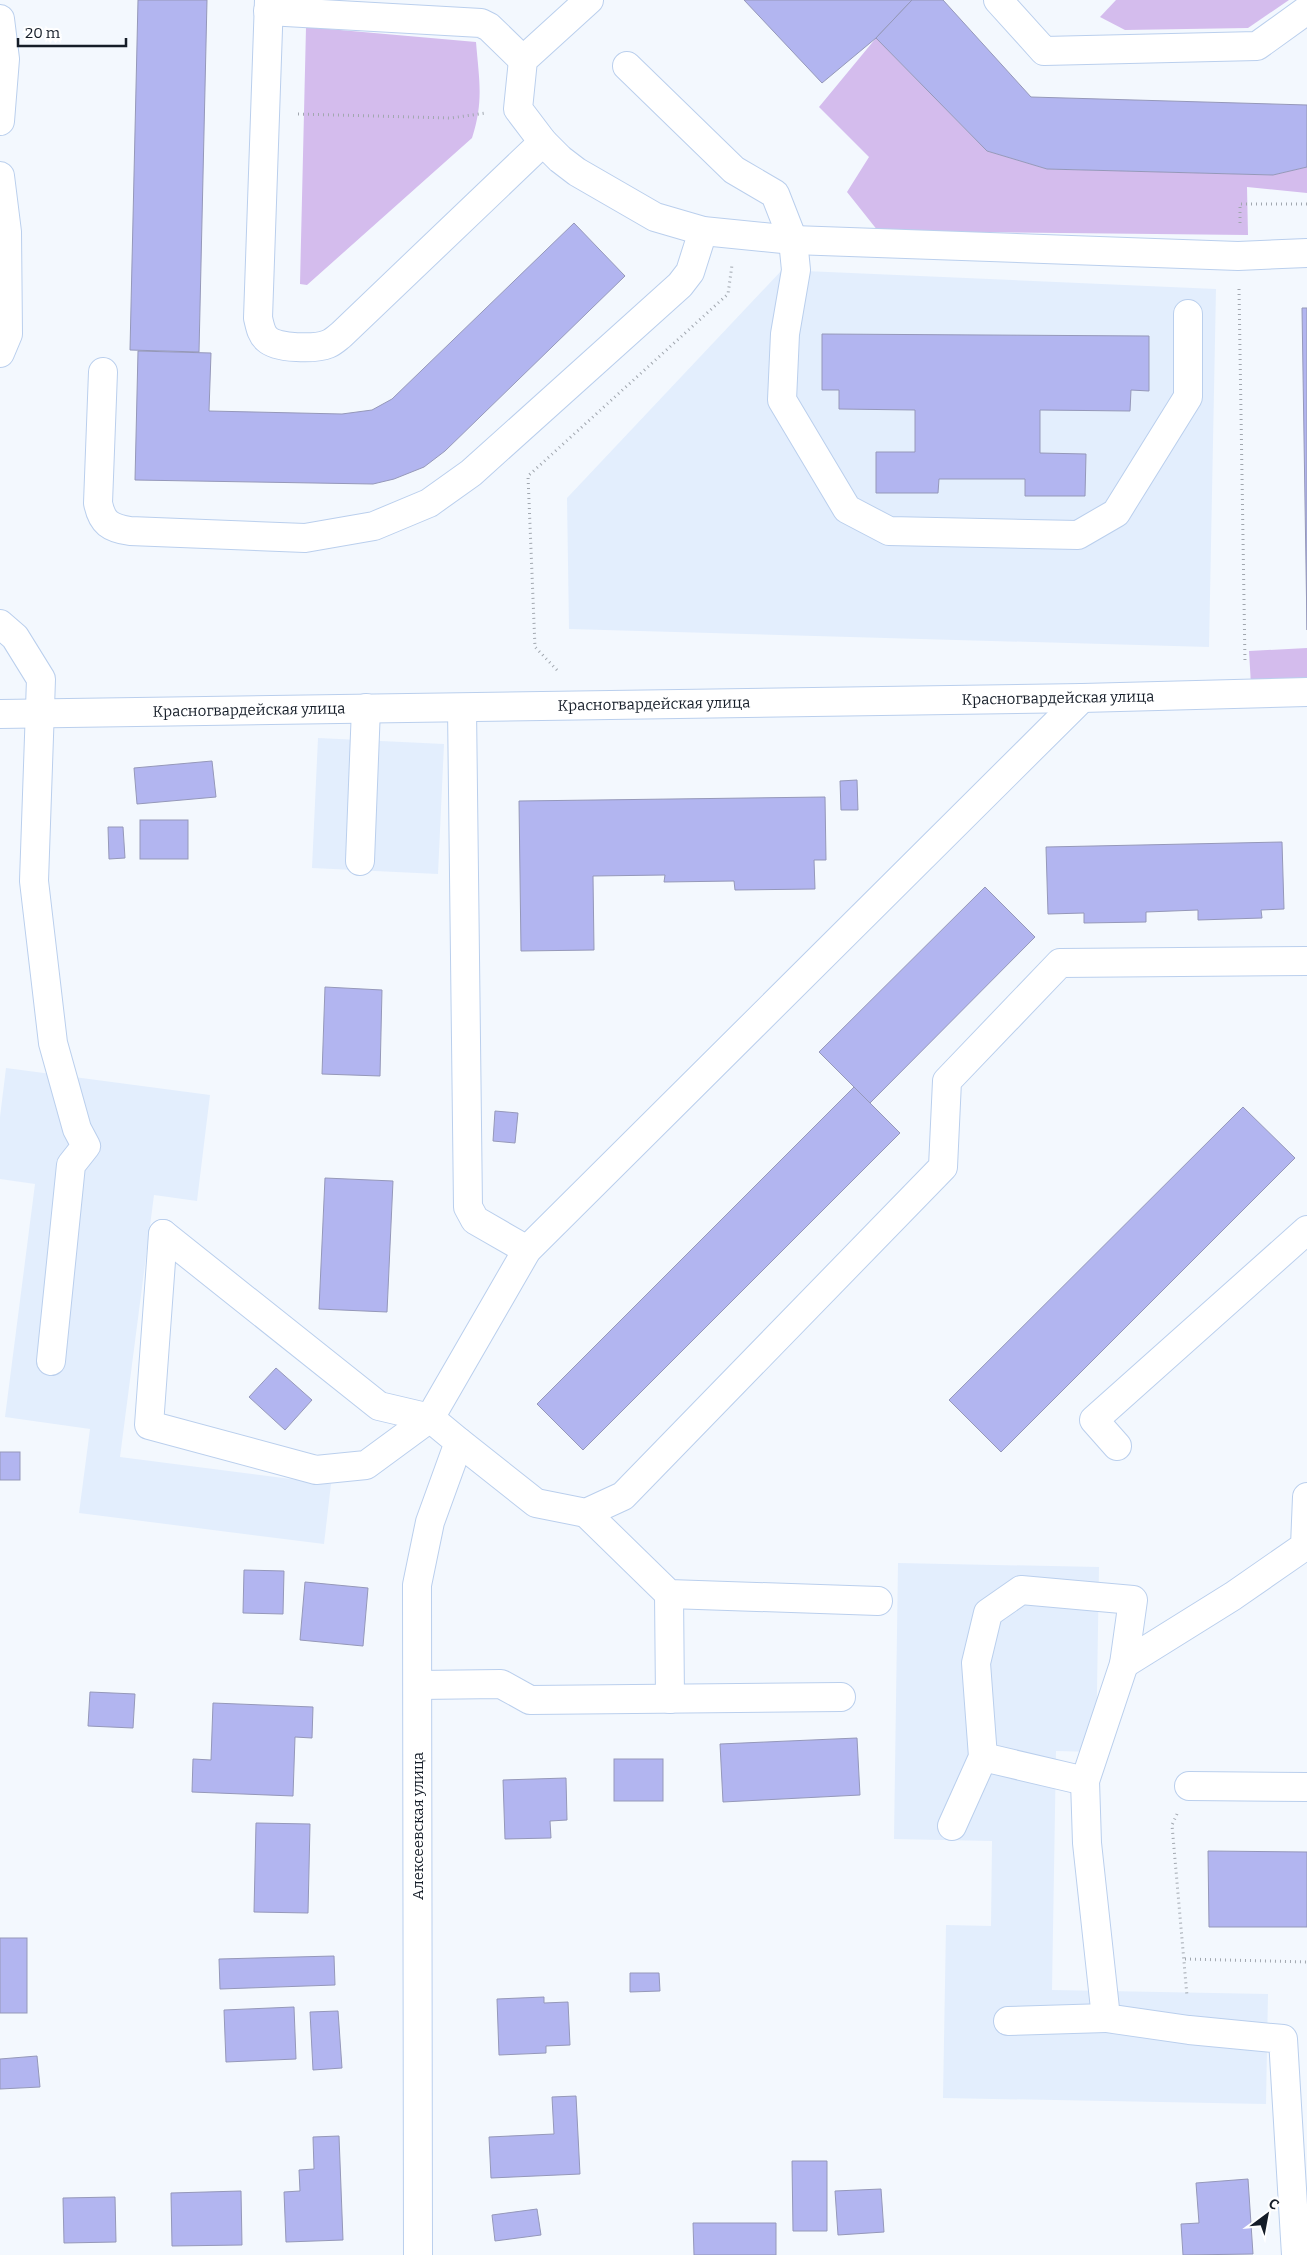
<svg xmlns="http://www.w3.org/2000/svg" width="1307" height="2255" font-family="Bitter,serif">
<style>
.built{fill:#e3eefd}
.green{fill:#d4bced}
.building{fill:#b2b5f0;stroke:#9598b9}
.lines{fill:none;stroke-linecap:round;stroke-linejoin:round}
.minor-casing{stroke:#bacfed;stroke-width:30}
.path{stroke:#a1a7af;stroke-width:3;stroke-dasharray:1 4;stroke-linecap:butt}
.minor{stroke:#fff;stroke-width:28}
.labels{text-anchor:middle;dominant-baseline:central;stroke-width:5;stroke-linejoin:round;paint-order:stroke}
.street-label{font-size:15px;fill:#151d28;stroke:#fff}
</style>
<rect width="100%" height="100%" fill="#f3f8fe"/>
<!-- built -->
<g class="built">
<polygon points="782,270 1216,289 1209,647 569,629 567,498"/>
<polygon points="318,738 444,744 438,874 312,868"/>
<polygon points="6,1068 210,1095 197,1201 154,1195 120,1457 331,1484 324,1544 79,1513 90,1429 5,1417 35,1184 0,1179 0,1117"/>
<polygon points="898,1563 1099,1567 1096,1752 1056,1751 1052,1990 1268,1994 1266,2104 943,2098 946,1925 991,1926 992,1841 894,1839"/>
</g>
<!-- green -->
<g class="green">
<polygon points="1116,0 1289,0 1248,28 1125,30 1100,17"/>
<path d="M 306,27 L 476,42 C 479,79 484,101 472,138 L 307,285 L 300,284 Z"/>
<polygon points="876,38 987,151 1047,169 1273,175 1307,167 1307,193 1247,187 1248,235 878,231 847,192 869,157 819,107"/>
<polygon points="1307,648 1307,683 1251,685 1249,651"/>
</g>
<!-- building -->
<g class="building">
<polygon points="138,0 207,0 199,352 130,350"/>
<polygon points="744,0 912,0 876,38 822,83"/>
<polygon points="912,0 943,0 1031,97 1307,105 1307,167 1273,175 1047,169 987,151 876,38"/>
<polygon points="574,223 625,276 445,451 424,467 394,479 373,484 135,480 138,351 211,353 209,411 342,414 372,410 392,399"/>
<polygon points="1302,308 1307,308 1307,630"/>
<polygon points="822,334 1149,336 1149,391 1131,390 1130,411 1040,410 1040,453 1086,454 1085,496 1025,496 1025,479 939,479 938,493 876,493 876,452 915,452 915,410 839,409 839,390 822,390"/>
<polygon points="212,761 216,797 137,804 134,768"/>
<polygon points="857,780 858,810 841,810 840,781"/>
<polygon points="825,797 826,860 814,860 815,889 735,890 734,881 664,882 665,875 593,876 594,950 521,951 519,801"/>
<rect x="140" y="820" width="48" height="39"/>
<polygon points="108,827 123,827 125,858 109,859"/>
<polygon points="1282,842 1284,909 1261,910 1262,918 1198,920 1198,910 1146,912 1146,922 1084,923 1084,913 1048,914 1046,847"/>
<polygon points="985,887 1035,937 870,1103 819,1052"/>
<polygon points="325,987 382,990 380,1076 322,1074"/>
<polygon points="854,1087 900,1133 583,1450 537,1404"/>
<polygon points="1243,1107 1295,1158 1001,1452 949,1400"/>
<polygon points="495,1111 518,1113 515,1143 493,1141"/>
<polygon points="325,1178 393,1181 387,1312 319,1309"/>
<polygon points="276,1368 312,1400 285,1430 249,1397"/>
<rect x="0" y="1452" width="20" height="28"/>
<polygon points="244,1570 284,1571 283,1614 243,1613"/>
<polygon points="305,1582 368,1588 363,1646 300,1640"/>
<polygon points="90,1692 135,1694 133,1728 88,1726"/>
<polygon points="213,1703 313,1707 312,1738 295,1737 293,1796 192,1792 193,1759 211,1760"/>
<polygon points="857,1738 860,1795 723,1802 720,1744"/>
<rect x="614" y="1759" width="49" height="42"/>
<polygon points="566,1778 567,1820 550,1821 551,1838 505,1839 503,1780"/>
<polygon points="256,1823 310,1824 308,1913 254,1912"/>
<polygon points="1208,1851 1307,1852 1307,1927 1209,1927"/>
<rect x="0" y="1938" width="27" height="75"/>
<polygon points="334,1956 335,1985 220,1989 219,1959"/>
<polygon points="630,1973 659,1973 660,1991 630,1992"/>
<polygon points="544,1997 544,2003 568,2002 570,2045 546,2046 546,2053 499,2055 497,1999"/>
<polygon points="294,2007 296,2059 226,2062 224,2010"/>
<polygon points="338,2011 342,2068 313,2070 310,2012"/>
<polygon points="37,2056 40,2087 0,2089 0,2059"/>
<polygon points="576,2096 580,2174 491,2178 489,2137 554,2134 552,2097"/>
<polygon points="339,2136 343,2240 286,2242 284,2192 300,2191 299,2170 314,2169 313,2137"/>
<polygon points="792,2161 827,2161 827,2231 793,2231"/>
<polygon points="1248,2179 1253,2254 1183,2255 1181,2224 1199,2223 1196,2183"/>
<polygon points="881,2189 884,2232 838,2235 835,2191"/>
<polygon points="241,2191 242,2245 172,2246 171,2193"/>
<polygon points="115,2197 116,2242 64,2243 63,2198"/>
<polygon points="537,2209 541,2235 495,2241 492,2215"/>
<polygon points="693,2223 776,2223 776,2255 694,2255"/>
</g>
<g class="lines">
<!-- minor casing -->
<g class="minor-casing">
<g id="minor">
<path d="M 269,0 L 258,318 C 260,326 261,334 267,339 C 277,349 316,349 328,344 C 333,342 337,338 341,335 L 543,142"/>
<polyline points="589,0 523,60 518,109 543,142 560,159 577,172 655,217 703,231 793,240 1238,256 1307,253"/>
<polyline points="998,0 1044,51 1257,46 1307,10"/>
<polyline points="268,11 481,23 489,27 523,60"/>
<polyline points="0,19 5,59 0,121"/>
<polyline points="627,66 734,170 775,194 793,240 796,270 785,334 782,400 847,509 889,531 1078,535 1116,513 1188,397 1188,314"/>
<polyline points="0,176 7,232 8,334 0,353"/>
<path d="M 103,372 L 98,503 C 102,523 110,528 130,531 L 305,538 L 374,526 L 429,503 L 471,473 L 680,285 L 690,272 L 703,231"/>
<polyline points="0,624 15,637 41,679 34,881 53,1043 77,1129 86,1146 71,1165 51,1361"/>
<polyline points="462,708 468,1207 475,1220 527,1250"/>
<polyline points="0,714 1082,698 1307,692"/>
<polyline points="360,861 366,708"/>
<polyline points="163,1234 149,1425 316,1470 366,1465 430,1418 527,1250 1082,698"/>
<polyline points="163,1234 379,1406 430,1418 459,1442 430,1522 417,1585 418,2255"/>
<polyline points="459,1442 536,1503 586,1513 623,1496 943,1167 947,1081 1060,963 1307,961"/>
<polyline points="1117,1446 1094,1420 1307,1230"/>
<polyline points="586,1513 669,1594 878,1601"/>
<polyline points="669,1594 670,1699"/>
<polyline points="1124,1664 1233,1596 1305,1546 1307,1497"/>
<polyline points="418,1685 501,1684 530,1700 841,1697"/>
<polyline points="983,1757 1085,1781"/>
<polyline points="1189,1786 1307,1787"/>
<polyline points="952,1826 983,1757 976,1663 988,1613 1021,1590 1133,1600 1124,1664 1085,1781 1087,1843 1106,2018 1189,2030 1283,2039 1296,2255"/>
<polyline points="1008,2021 1106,2018"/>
</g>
</g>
<!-- path -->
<g class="path">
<polyline points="298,114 451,118 486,113"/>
<polyline points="1240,223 1240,204 1307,204"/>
<polyline points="1239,289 1245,663"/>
<polyline points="557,670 535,647 528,476 728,294 732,265"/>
<polyline points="1177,1814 1172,1825 1187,1996"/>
<polyline points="1185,1959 1307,1962"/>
</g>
<!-- minor -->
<use href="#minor" class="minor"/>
</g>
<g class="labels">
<!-- street labels -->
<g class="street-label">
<text transform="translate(1058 698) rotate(-1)">Красногвардейская улица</text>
<text transform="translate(654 704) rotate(-1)">Красногвардейская улица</text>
<text transform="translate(249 710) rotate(-1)">Красногвардейская улица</text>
<text transform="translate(418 1826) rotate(-90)">Алексеевская улица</text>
</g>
</g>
<!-- north arrow -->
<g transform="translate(1267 2215) rotate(32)" stroke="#ffffff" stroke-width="4" paint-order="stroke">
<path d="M0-4L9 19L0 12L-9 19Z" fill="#151d28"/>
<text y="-8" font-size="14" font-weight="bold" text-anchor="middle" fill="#151d28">С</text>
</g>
<!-- scale -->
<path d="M18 38v8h108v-8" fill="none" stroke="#151d28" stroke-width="2.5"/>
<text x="25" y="38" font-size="15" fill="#151d28" stroke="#ffffff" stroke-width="4" paint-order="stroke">20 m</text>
</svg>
